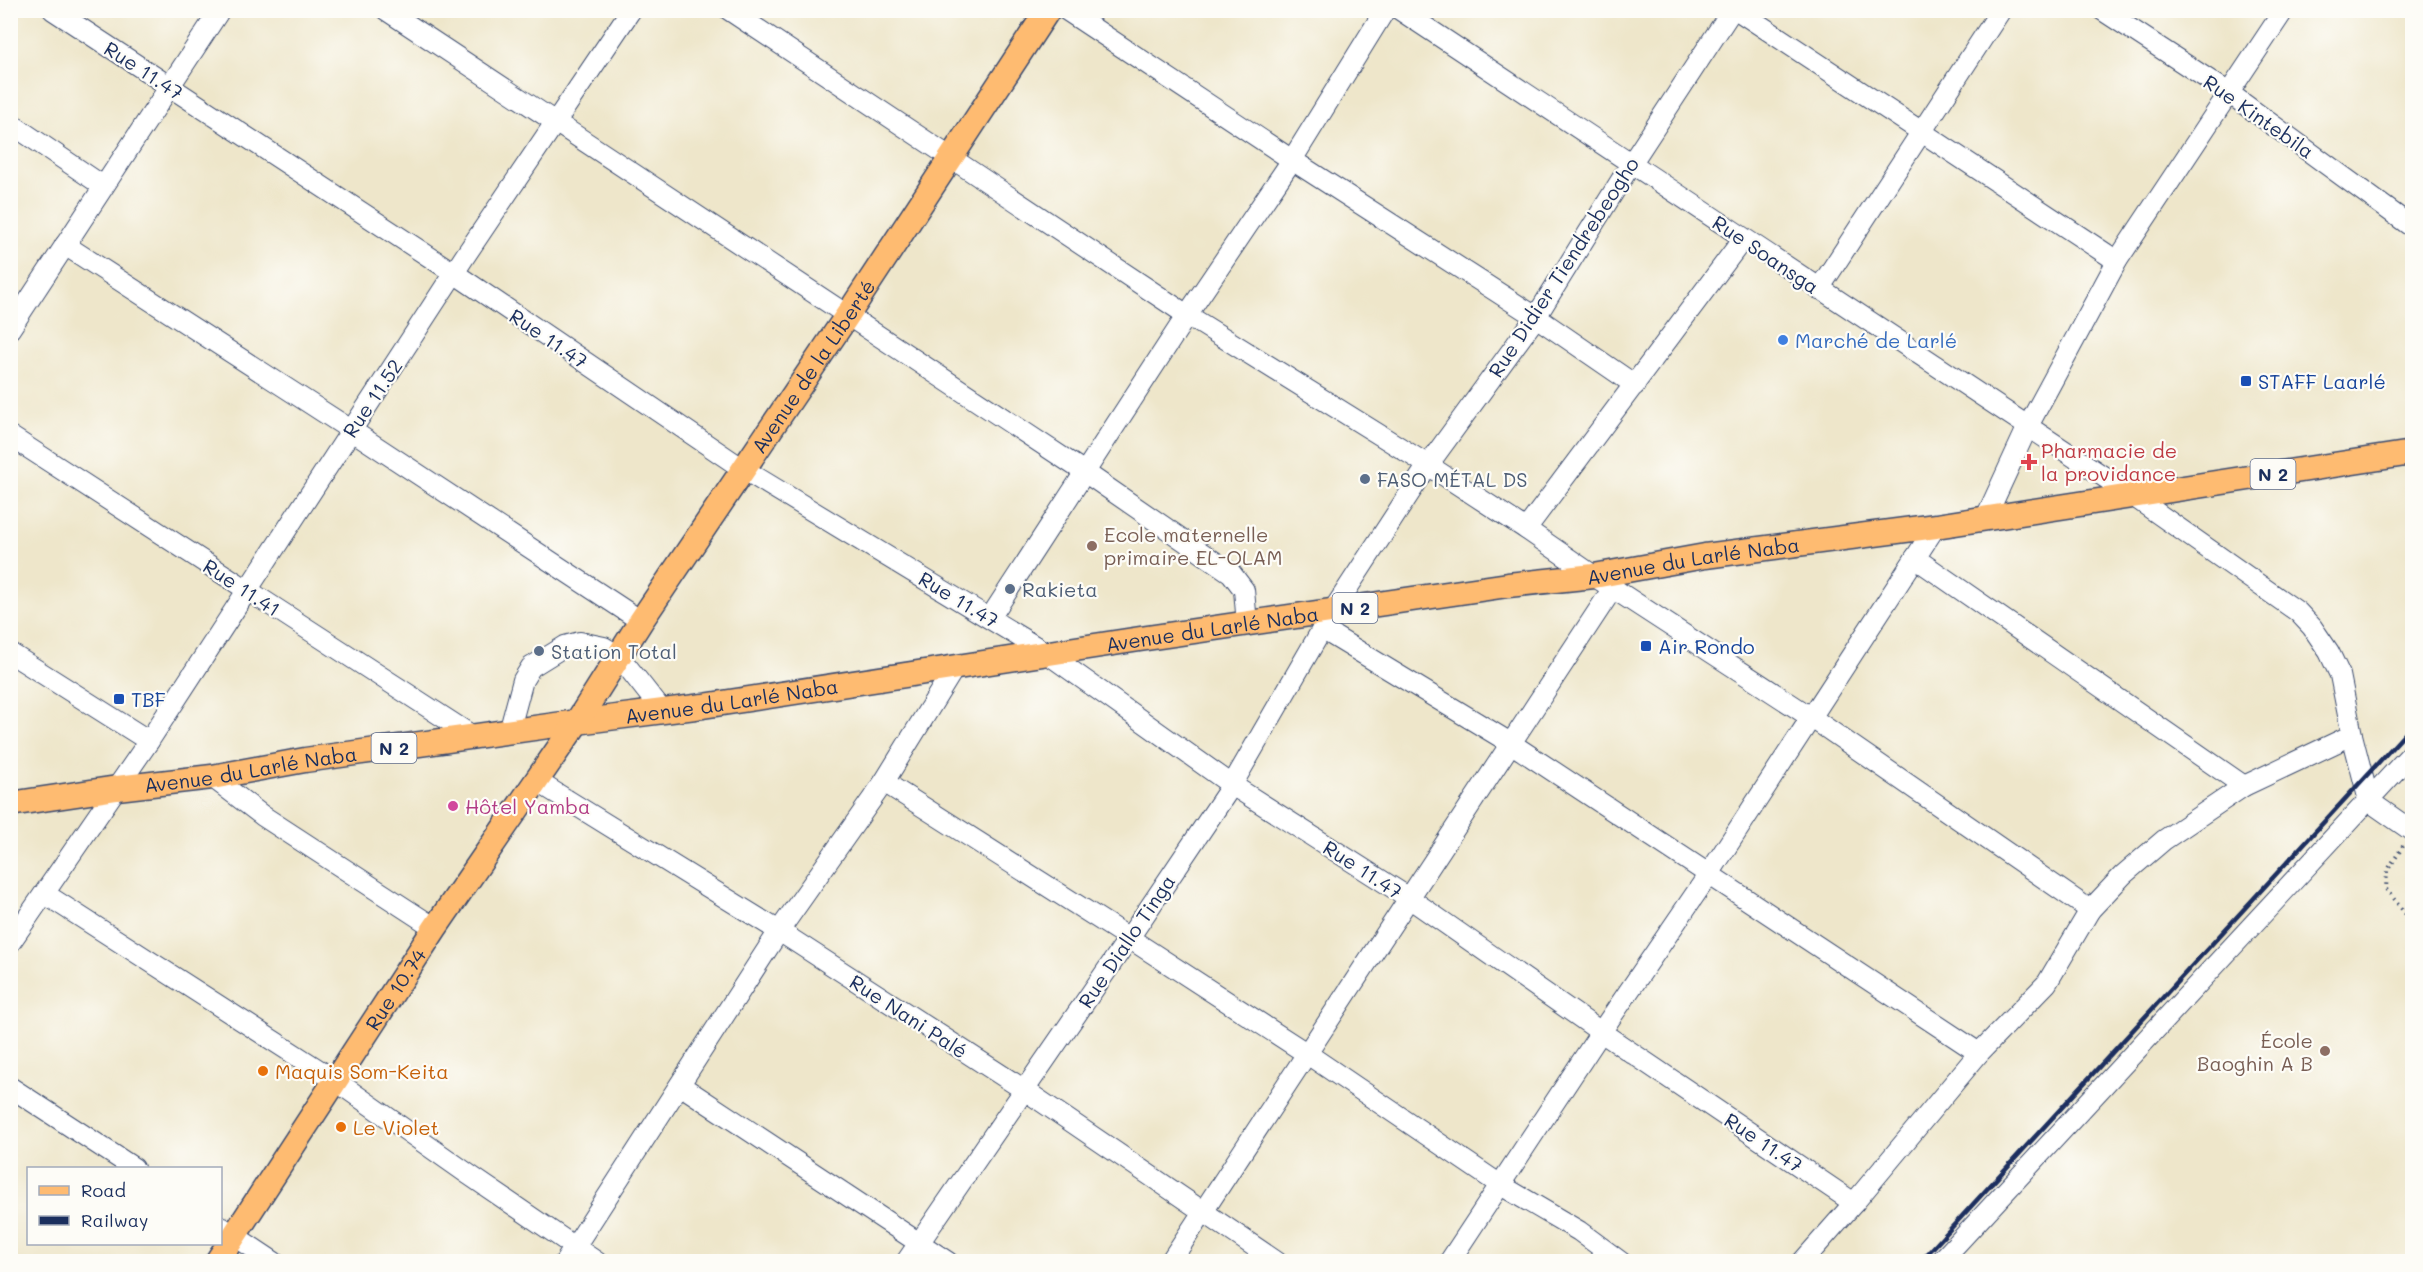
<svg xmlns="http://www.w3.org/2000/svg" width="2423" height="1272" font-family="Mali,sans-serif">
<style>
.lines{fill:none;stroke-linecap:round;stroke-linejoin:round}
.minor-casing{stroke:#3b4a6e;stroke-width:22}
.major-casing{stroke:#3b4a6e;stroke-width:27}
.path{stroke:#3b4a6e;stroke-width:4;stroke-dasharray:1.5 4.5;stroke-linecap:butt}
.minor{stroke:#fff;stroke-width:20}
.major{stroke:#febb71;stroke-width:24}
.rail{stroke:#1b2f5e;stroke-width:4.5}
.shop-dot{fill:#3f7fe0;stroke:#fdfcf7;stroke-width:2}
.transit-dot{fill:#1a4fb4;stroke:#fdfcf7;stroke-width:2}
.health-dot{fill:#e0444e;stroke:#fdfcf7;stroke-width:2}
.service-dot{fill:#5c6f8a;stroke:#fdfcf7;stroke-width:2}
.education-dot{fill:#8d6e63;stroke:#fdfcf7;stroke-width:2}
.hotel-dot{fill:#d1479c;stroke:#fdfcf7;stroke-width:2}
.food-dot{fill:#e8710a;stroke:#fdfcf7;stroke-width:2}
.labels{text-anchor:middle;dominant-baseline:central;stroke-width:4.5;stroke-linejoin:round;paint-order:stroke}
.shield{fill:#fdfcf7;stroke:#5f6c8c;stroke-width:1.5}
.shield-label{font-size:18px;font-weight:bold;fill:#1b2f5e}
.street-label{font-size:20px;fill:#1b2f5e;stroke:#fdfcf7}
.shop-label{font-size:20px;fill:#366cbe;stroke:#fdfcf7;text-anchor:start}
.transit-label{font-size:20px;fill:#164399;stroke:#fdfcf7;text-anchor:start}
.health-label{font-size:20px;fill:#be3a42;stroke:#fdfcf7;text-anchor:start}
.service-label{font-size:20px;fill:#4e5e75;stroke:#fdfcf7;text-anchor:start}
.education-label{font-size:20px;fill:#785e54;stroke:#fdfcf7;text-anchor:start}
.hotel-label{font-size:20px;fill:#b23c85;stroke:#fdfcf7;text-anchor:start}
.food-label{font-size:20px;fill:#c56008;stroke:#fdfcf7;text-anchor:start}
</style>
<rect width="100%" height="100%" fill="#fdfcf7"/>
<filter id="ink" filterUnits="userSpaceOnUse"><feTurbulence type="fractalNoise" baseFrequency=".0167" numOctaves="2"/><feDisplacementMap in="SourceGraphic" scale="12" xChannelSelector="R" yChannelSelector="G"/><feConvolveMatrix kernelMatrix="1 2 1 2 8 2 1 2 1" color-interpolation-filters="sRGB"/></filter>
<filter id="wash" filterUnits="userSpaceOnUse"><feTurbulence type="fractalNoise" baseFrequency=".008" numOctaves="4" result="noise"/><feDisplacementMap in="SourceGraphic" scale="24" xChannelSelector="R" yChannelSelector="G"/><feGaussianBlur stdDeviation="1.35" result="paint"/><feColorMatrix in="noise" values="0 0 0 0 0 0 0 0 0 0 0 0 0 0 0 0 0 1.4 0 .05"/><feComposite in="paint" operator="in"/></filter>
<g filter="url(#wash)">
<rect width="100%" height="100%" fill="#eee6ca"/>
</g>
<g filter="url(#ink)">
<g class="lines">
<!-- minor casing -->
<g class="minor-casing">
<g id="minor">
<polyline points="53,10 454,273 743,469 1048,654 1232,785 1409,898 1601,1032 1854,1203"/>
<polyline points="386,10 1086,473 1231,573 1244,590 1247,624"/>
<polyline points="729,10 1187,315 1428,465 1526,529 1594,576 1812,718 2090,910"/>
<polyline points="1066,10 1292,160 1536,317 1635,385"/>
<polyline points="1400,10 2133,496 2298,612 2312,627 2329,652 2340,675 2352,735 2369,801 2412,831"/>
<polyline points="1737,10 2117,261"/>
<polyline points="2102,10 2229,93 2412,227"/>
<polyline points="10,123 103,186"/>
<polyline points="65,245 351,430 641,621"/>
<polyline points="1819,289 2001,10"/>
<polyline points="10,329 220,10"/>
<polyline points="10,436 474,737"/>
<polyline points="1986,517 2028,426 2117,261 2284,10"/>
<polyline points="1526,529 1743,239"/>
<polyline points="1915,558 2244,786"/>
<polyline points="990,618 1187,315 1292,160 1385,10"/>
<polyline points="1322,629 1512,744 1979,1053"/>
<polyline points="10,653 149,741"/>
<polyline points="509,732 523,680 531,667 565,646 580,642 604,647 619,656 663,712"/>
<polyline points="212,777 263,816 435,928"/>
<polyline points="535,780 779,931 1023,1089 1277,1262"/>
<polyline points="884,782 1129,938 1306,1053 1499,1184 1579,1231 1621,1262"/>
<polyline points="45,894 336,1081 468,1174 597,1262"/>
<polyline points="10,943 149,741 465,256 631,10"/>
<polyline points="680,1085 948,1262"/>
<polyline points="10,1087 134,1168"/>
<polyline points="220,1226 274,1262"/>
<polyline points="565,1262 779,931 884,782 955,667"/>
<polyline points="906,1262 1129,938 1232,785 1332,612 1428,465 1536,317 1631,164 1732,10"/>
<polyline points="1170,1262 1613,588"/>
<polyline points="1449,1262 1601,1032 1709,874 1936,526"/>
<polyline points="1802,1262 1854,1203 1979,1053 2047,983 2090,910 2123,875 2164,840 2244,786 2352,735"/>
<polyline points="1940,1262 2412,753"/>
</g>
</g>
<!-- major casing -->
<g class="major-casing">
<g id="major">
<path id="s1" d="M 10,804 L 117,788 L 212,777 L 305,760 L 577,722 L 703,706 L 1140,639 L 1508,585 L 1594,576 L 1705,556 L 1936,526 L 2412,453"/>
<path id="s2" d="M 217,1262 L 435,928 L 577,722 L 641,621 L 847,316 L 1048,10"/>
</g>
</g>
<!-- path -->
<polyline class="path" points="2403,846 2387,871 2386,889 2412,922"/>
<!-- minor -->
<use href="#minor" class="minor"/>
<!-- major -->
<use href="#major" class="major"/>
<!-- rail -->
<polyline class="rail" points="1920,1262 2412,726"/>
</g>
</g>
<!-- markers -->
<circle class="shop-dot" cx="1783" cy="340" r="6"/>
<g class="transit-dot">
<rect x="2240" y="375" width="12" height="12" rx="3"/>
<rect x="1640" y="640" width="12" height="12" rx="3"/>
<rect x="113" y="693" width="12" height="12" rx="3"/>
</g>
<path class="health-dot" d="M2026 453h6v6h6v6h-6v6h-6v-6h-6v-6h6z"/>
<g class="service-dot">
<circle cx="1365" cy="479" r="6"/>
<circle cx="1010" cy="589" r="6"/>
<circle cx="539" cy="651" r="6"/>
</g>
<g class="education-dot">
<circle cx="1092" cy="546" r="6"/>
<circle cx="2325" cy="1051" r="6"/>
</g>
<circle class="hotel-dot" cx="453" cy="806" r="6"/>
<g class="food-dot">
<circle cx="263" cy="1071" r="6"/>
<circle cx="341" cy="1127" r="6"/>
</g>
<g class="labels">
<!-- shield labels -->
<g class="shield">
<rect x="2250.5" y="459" width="45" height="30" rx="4.5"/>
<rect x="1332.5" y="593" width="45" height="30" rx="4.5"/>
<rect x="371.5" y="733" width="45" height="30" rx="4.5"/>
</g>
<g class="shield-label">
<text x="2273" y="474">N 2</text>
<text x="1355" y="608">N 2</text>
<text x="394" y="748">N 2</text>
</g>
<!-- street labels -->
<g class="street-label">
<text transform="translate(144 70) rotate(33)">Rue 11.47</text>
<text transform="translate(2259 116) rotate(35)">Rue Kintebila</text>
<text transform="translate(1766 254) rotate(34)">Rue Soansga</text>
<text transform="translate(1563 267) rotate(-57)">Rue Didier Tiendrebeogho</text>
<text transform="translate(549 338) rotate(34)">Rue 11.47</text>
<text stroke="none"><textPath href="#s2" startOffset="1076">Avenue de la Liberté</textPath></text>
<text transform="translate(372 398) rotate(-56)">Rue 11.52</text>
<text stroke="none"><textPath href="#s1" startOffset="1701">Avenue du Larlé Naba</textPath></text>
<text transform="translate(242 587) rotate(33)">Rue 11.41</text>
<text transform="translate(959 599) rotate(31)">Rue 11.47</text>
<text stroke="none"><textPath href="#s1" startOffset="1215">Avenue du Larlé Naba</textPath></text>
<text stroke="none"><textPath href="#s1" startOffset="729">Avenue du Larlé Naba</textPath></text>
<text stroke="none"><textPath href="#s1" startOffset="243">Avenue du Larlé Naba</textPath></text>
<text transform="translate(1363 869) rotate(33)">Rue 11.47</text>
<text transform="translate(1126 941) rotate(-56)">Rue Diallo Tinga</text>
<text stroke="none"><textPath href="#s2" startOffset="326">Rue 10.74</textPath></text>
<text transform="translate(909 1016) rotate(33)">Rue Nani Palé</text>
<text transform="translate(1764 1142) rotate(34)">Rue 11.47</text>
</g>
<!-- shop labels -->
<g class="shop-label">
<text x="1795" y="340">Marché de Larlé</text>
</g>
<!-- transit labels -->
<g class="transit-label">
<text x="2258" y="381">STAFF Laarlé</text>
<text x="1658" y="646">Air Rondo</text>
<text x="131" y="699">TBF</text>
</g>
<!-- health labels -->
<g class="health-label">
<text x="2041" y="450">Pharmacie de<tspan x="2041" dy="23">la providance</tspan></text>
</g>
<!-- service labels -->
<g class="service-label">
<text x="1377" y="479">FASO MÉTAL DS</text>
<text x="1022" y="589">Rakieta</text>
<text x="551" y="651">Station Total</text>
</g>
<!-- education labels -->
<g class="education-label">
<text x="1104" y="534">Ecole maternelle<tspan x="1104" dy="23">primaire EL-OLAM</tspan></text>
<text x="2313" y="1040" text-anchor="end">École<tspan x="2313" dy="23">Baoghin A B</tspan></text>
</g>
<!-- hotel labels -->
<g class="hotel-label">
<text x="465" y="806">Hôtel Yamba</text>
</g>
<!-- food labels -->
<g class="food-label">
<text x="275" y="1071">Maquis Som-Keita</text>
<text x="353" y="1127">Le Violet</text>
</g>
</g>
<!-- margin -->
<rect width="2423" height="1272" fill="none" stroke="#fdfcf7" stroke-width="36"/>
<!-- legend -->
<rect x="27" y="1167" width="195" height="78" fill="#fdfcf7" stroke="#a3aaba" stroke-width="1.5"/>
<rect x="39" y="1186" width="30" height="9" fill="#febb71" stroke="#a3aaba" stroke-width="1.5"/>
<text x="81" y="1197" font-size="18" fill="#1b2f5e">Road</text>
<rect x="39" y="1216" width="30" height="9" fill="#1b2f5e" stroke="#a3aaba" stroke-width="1.5"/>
<text x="81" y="1227" font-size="18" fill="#1b2f5e">Railway</text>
</svg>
